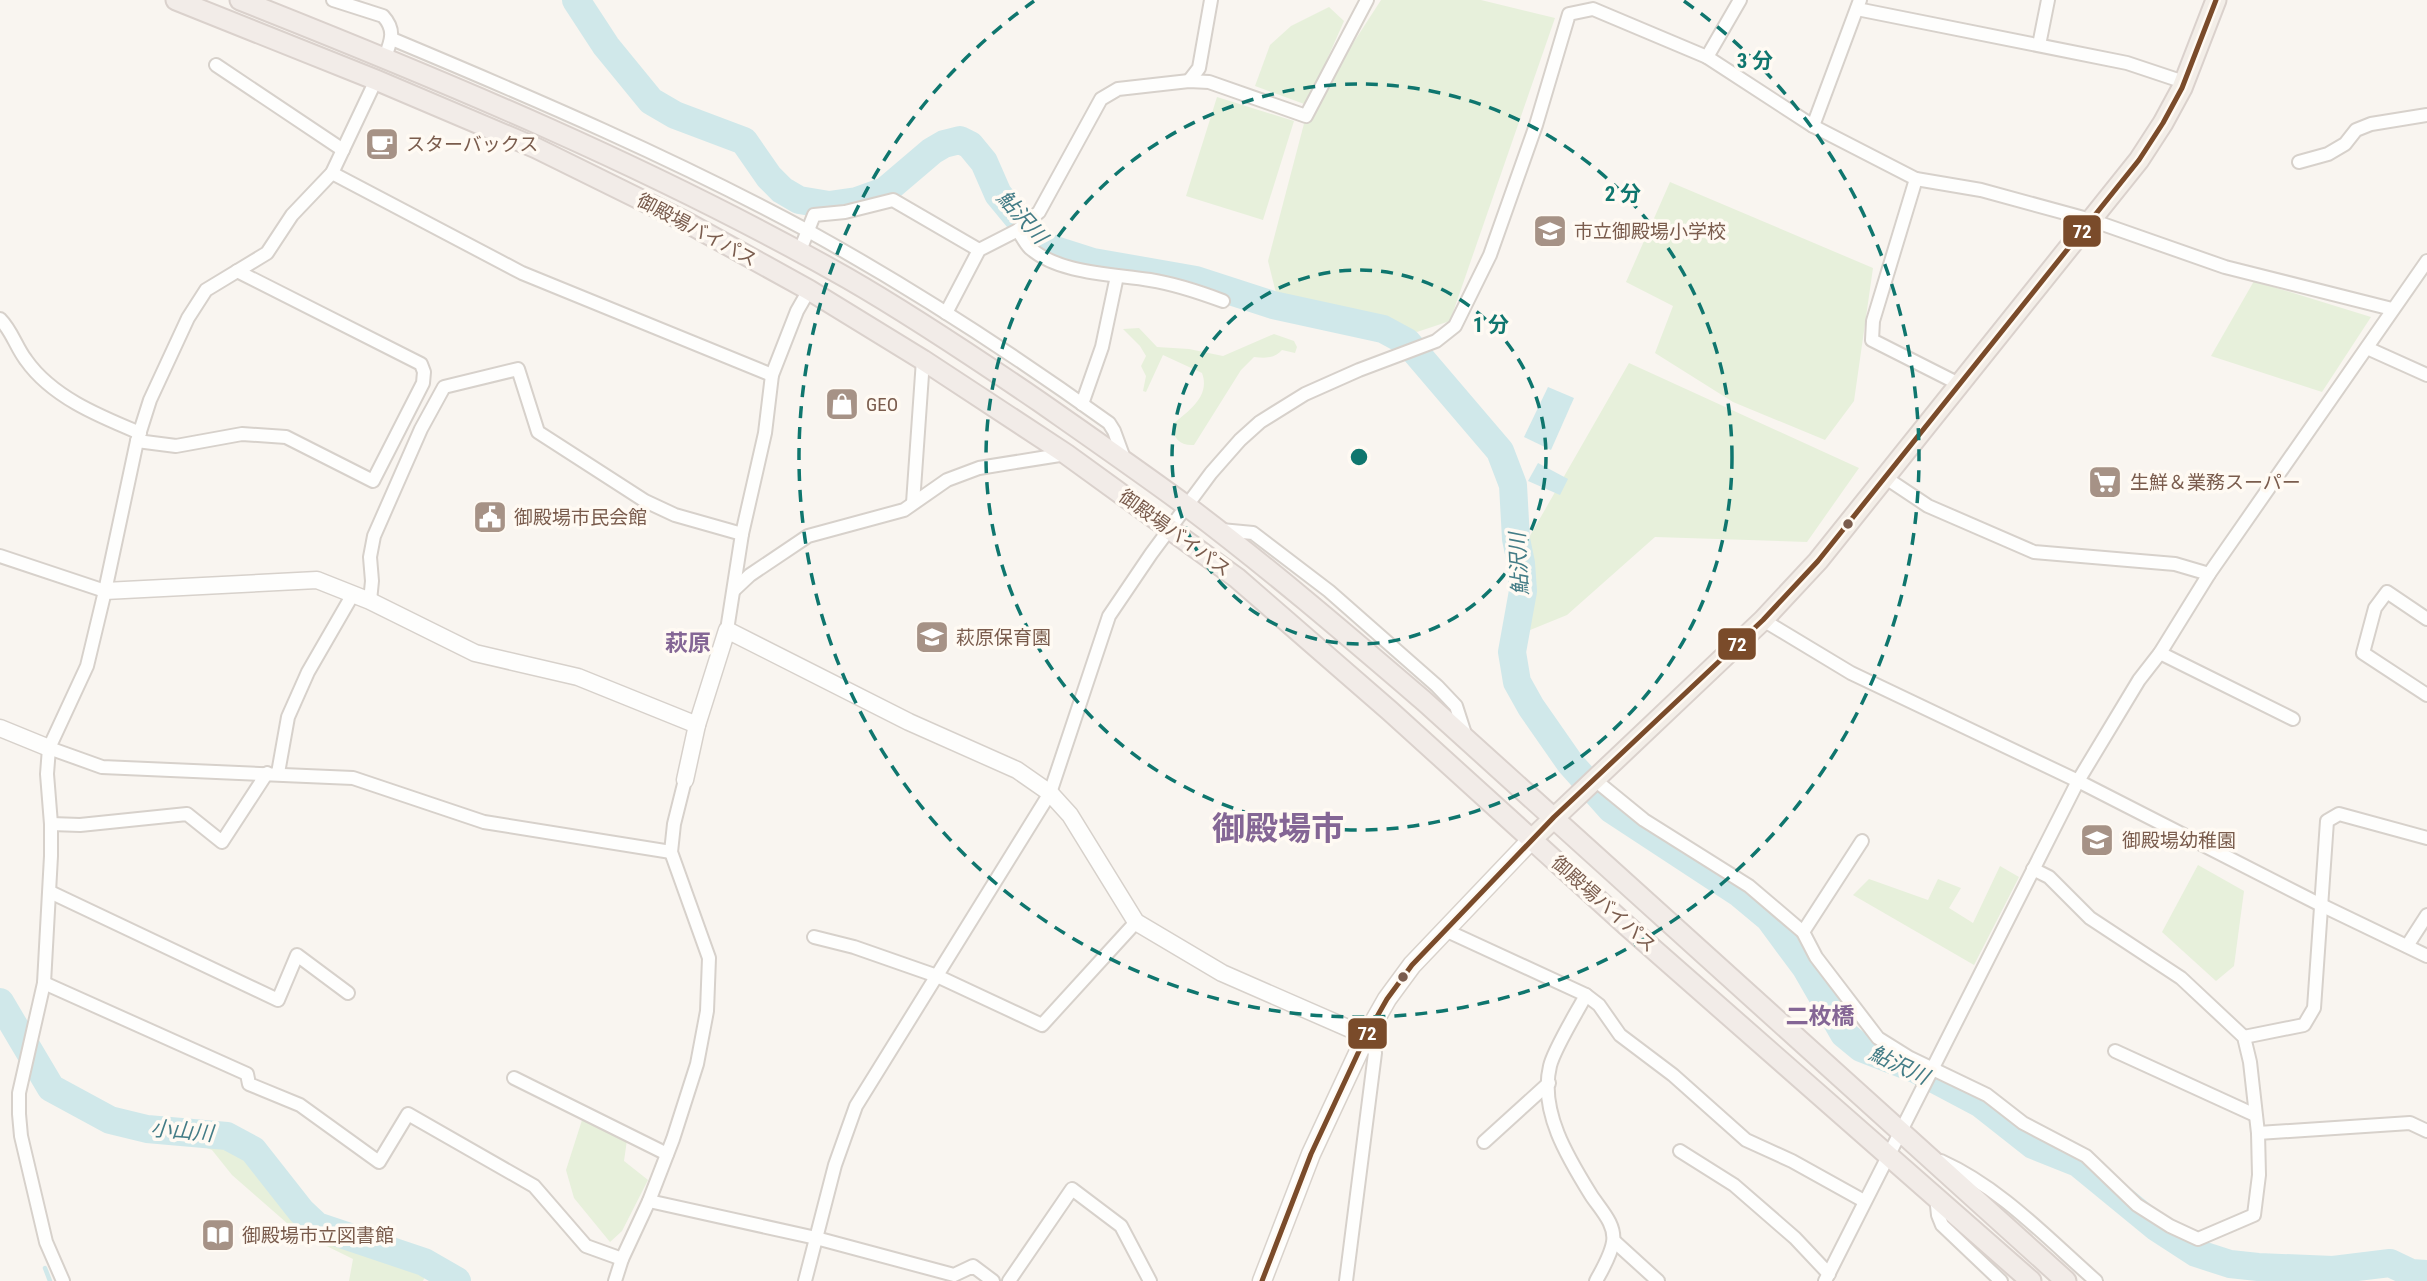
<svg xmlns="http://www.w3.org/2000/svg" width="2427" height="1281" font-family="'Roboto Condensed','Noto Sans JP',sans-serif">
<style>
.green{fill:#e7f0db}
.water{fill:#d0e8ea}
.lines{fill:none;stroke-linecap:round;stroke-linejoin:round}
.stream{stroke:#d0e8ea;stroke-width:4.5}
.river{stroke:#d0e8ea;stroke-width:28}
.minor-casing{stroke:#d7d1cb;stroke-width:16}
.tertiary-casing{stroke:#d7d1cb;stroke-width:19}
.secondary-casing{stroke:#d9d2cb;stroke-width:21}
.primary-casing{stroke:#dad1cc;stroke-width:23}
.trunk-casing{stroke:#dad1cc;stroke-width:23}
.minor{stroke:#fefefd;stroke-width:12}
.tertiary{stroke:#fefefd;stroke-width:16}
.secondary{stroke:#fefefd;stroke-width:18}
.primary{stroke:#f3eee8;stroke-width:19}
.trunk{stroke:#f2ece8;stroke-width:19}
.bus-1-casing{stroke:#fffaf3;stroke-width:10}
.bus-1{stroke:#7a4b2a;stroke-width:5}
.ring{fill:none;stroke:#0f766e;stroke-width:3.5;stroke-dasharray:12 9}
.bus-dot{fill:#7a5c4d;stroke:#fffaf3;stroke-width:2.5}
.labels{text-anchor:middle;dominant-baseline:central;stroke-width:7;stroke-linejoin:round;paint-order:stroke}
.poi-label{font-size:19px;fill:#7a5c4d;stroke:#fffaf3;text-anchor:start}
.street-label{font-size:19px;fill:#7a5c4d;stroke:#fffaf3}
.water-label{font-size:21px;font-style:italic;fill:#437c86;stroke:#fffaf3}
.quarter-label{font-size:23px;font-weight:bold;fill:#846695;stroke:#fffaf3}
.town-label{font-size:33px;font-weight:bold;fill:#846695;stroke:#fffaf3}
.centre{fill:#0f766e;stroke:#fffaf3;stroke-width:3.5}
.ring-label{font-size:21px;text-anchor:middle;font-weight:bold;fill:#0f766e;stroke:#fffaf3;stroke-width:7;stroke-linejoin:round;paint-order:stroke}
.line-badge{stroke:#fffaf3;stroke-width:2.5}
.badge-label{font-size:19px;text-anchor:middle;font-weight:bold;fill:#fff}
</style>
<rect width="100%" height="100%" fill="#f9f5f0"/>
<!-- green -->
<g class="green">
<polygon points="1381,0 1481,0 1555,18 1450,321 1417,332 1277,297 1268,261 1306,116"/>
<polygon points="1329,7 1344,21 1307,105 1255,86 1270,45 1291,26"/>
<polygon points="1217,97 1294,121 1263,220 1186,196"/>
<polygon points="1670,182 1873,268 1854,401 1825,440 1733,402 1655,353 1673,306 1626,282"/>
<polygon points="2254,281 2371,317 2322,392 2211,356"/>
<path d="M 1139,328 L 1157,347 L 1189,349 L 1223,356 L 1274,334 L 1294,341 L 1297,347 L 1295,353 L 1282,350 C 1274,359 1265,358 1254,357 L 1241,370 L 1194,445 C 1180,446 1173,438 1172,425 C 1187,412 1211,397 1202,373 L 1163,355 L 1146,392 L 1143,391 L 1146,376 L 1141,366 L 1146,356 L 1140,346 L 1123,329 Z"/>
<polygon points="1629,363 1859,468 1807,542 1655,537 1567,615 1523,633 1527,541"/>
<polygon points="2198,865 2244,891 2234,966 2216,981 2162,932"/>
<polygon points="2000,866 2019,877 1974,965 1853,895 1869,879 1928,900 1938,879 1961,888 1949,908 1973,923"/>
<polygon points="108,1110 191,1123 253,1139 325,1224 435,1256 423,1281 349,1281 353,1259 296,1231 232,1175 212,1150"/>
<polygon points="583,1117 627,1140 624,1161 648,1180 622,1231 610,1242 574,1198 566,1170"/>
</g>
<!-- water -->
<g class="water">
<polygon points="1548,387 1574,398 1551,450 1524,437"/>
<polygon points="1538,463 1568,479 1560,495 1528,481"/>
</g>
<g class="lines">
<!-- stream -->
<polyline class="stream" points="45,1268 50,1281"/>
<!-- river -->
<g class="river">
<polyline points="576,0 606,46 651,101 675,115 744,141 769,177 782,190 799,200 829,205 857,201 885,191 932,151 944,144 960,140 970,145 984,162 998,194 1031,234 1046,247 1093,262 1196,280 1273,305 1383,329 1407,342 1500,451 1513,485 1516,539 1521,563 1523,591 1512,652 1517,682 1531,707 1570,763 1611,809 1739,893 1769,918 1806,968 1844,1034 1861,1048 1915,1069 1981,1104 2033,1145 2078,1163 2156,1227 2196,1253 2230,1264 2258,1267 2333,1270 2390,1263 2411,1273 2427,1274"/>
<polyline points="0,1002 51,1088 110,1120 147,1129 227,1136 253,1150 301,1211 317,1226 424,1262 457,1281"/>
</g>
<!-- minor casing -->
<g class="minor-casing">
<g id="minor">
<path d="M 333,0 L 383,16 C 396,30 391,41 385,57"/>
<polyline points="1857,9 2127,63 2184,82"/>
<path d="M 392,39 C 533,98 675,159 810,232 C 913,289 1013,354 1109,423 L 1114,431 L 1125,461"/>
<polyline points="2039,45 2048,0"/>
<polyline points="1707,57 1740,0"/>
<polyline points="216,65 343,150"/>
<polyline points="1189,81 1199,68 1211,0"/>
<polyline points="1813,126 1860,0"/>
<polyline points="2299,162 2328,154 2345,144 2356,130 2371,124 2427,115"/>
<polyline points="332,173 522,273 772,375"/>
<polyline points="1916,179 1873,321 1872,340 1961,385"/>
<path d="M 1018,230 C 1021,235 1025,243 1030,248 C 1059,274 1113,274 1150,280 C 1175,284 1199,292 1223,301"/>
<polyline points="799,253 814,215 845,212 893,200 979,250"/>
<polyline points="946,313 979,250 1018,230 1039,212 1101,99 1118,89 1189,81 1209,82 1306,116 1367,0"/>
<path d="M 0,319 C 12,331 16,347 26,360 C 52,397 99,416 140,433"/>
<polyline points="2367,348 2427,375"/>
<polyline points="1082,404 1102,347 1117,276"/>
<polyline points="137,441 176,446 242,434 286,437 373,481 423,383 424,372 421,364 237,271"/>
<polyline points="1886,478 1928,506 2034,552 2175,564 2209,574"/>
<polyline points="913,503 923,360"/>
<polyline points="1221,530 1253,533 1329,591 1437,686 1456,706 1466,737"/>
<polyline points="0,556 105,591"/>
<polyline points="734,590 750,575 808,536 904,510 947,480 979,468 1066,454"/>
<polyline points="370,601 372,581 370,557 374,536 421,429 444,387 518,369 538,432 645,501 675,515 742,534"/>
<polyline points="2427,619 2387,592 2375,608 2363,653 2427,695"/>
<polyline points="1763,620 1851,673 2078,781 2319,904 2427,956"/>
<polyline points="727,630 742,534 765,433 772,375 797,311 809,290"/>
<polyline points="2160,653 2293,719"/>
<polyline points="49,748 102,767 353,778 484,822 671,852"/>
<polyline points="278,773 288,717 308,672 353,594"/>
<polyline points="1595,780 1644,820 1749,886 1803,932 1816,957 1878,1038 1910,1058 1987,1095 2023,1123 2086,1156 2137,1205 2170,1226 2198,1239 2254,1215 2259,1175 2258,1133 2250,1062 2244,1037 2181,978 2090,918 2049,877 2033,869"/>
<polyline points="51,824 80,825 187,814 222,842 267,773"/>
<polyline points="50,892 278,1000 297,955 348,993"/>
<polyline points="1445,930 1586,995 1599,1005 1620,1035 1673,1075 1746,1140 1792,1161 1864,1201"/>
<polyline points="1803,932 1862,841"/>
<polyline points="814,937 854,947 937,976 1042,1025 1136,922"/>
<polyline points="2407,946 2427,915"/>
<polyline points="44,983 247,1074 249,1084 300,1105 379,1162 408,1114 534,1186 586,1246 622,1259"/>
<path d="M 1586,995 C 1577,1012 1554,1049 1550,1066 C 1539,1111 1568,1158 1591,1195 C 1600,1209 1616,1224 1613,1242 C 1611,1255 1602,1270 1596,1281"/>
<polyline points="2244,1037 2304,1025 2314,1008 2327,821 2339,814 2427,838"/>
<polyline points="2115,1051 2255,1115"/>
<polyline points="514,1078 667,1154"/>
<polyline points="2258,1133 2410,1123 2427,1131"/>
<polyline points="1484,1142 1549,1083"/>
<polyline points="1680,1151 1734,1185 1795,1238 1829,1274"/>
<path d="M 1941,1161 C 2001,1188 2047,1238 2096,1281"/>
<polyline points="1936,1196 1938,1215 1942,1225 2001,1281"/>
<polyline points="649,1201 816,1238 954,1275 973,1266 993,1281"/>
<polyline points="1614,1241 1658,1281"/>
<polyline points="63,1281 46,1242 21,1136 19,1114 19,1093 44,983 51,856 51,824 47,774 49,748 87,666 105,591 137,441 150,400 188,318 206,290 267,253 292,215 332,173 376,80"/>
<polyline points="615,1281 622,1259 649,1201 673,1139 697,1064 707,1011 709,958 671,852 674,824 685,780"/>
<polyline points="805,1281 835,1165 856,1106 1050,793 1109,616 1151,554 1211,473 1240,440 1260,422 1305,394 1359,370 1436,341 1455,326 1490,255 1536,125 1569,14 1593,9 1707,57 1813,126 1916,179 1981,190 2091,220 2225,267 2392,309"/>
<polyline points="1009,1281 1072,1189 1121,1226 1150,1281"/>
<polyline points="1346,1281 1375,1053 1366,1036"/>
<polyline points="1825,1281 2078,781 2139,680 2160,653 2209,574 2427,261"/>
</g>
</g>
<!-- tertiary casing -->
<g class="tertiary-casing">
<g id="tertiary">
<polyline points="105,591 317,580 370,601 475,653 578,677 697,725"/>
<polyline points="0,728 49,748"/>
<polyline points="685,780 697,725 727,630 909,722 1017,770 1050,793 1070,815 1136,922 1222,973 1366,1036"/>
</g>
</g>
<!-- secondary casing -->
<g class="secondary-casing">
<polyline id="secondary" points="1262,1281 1311,1154 1366,1036 1387,999 1412,965 1533,838"/>
</g>
<!-- primary casing -->
<g class="primary-casing">
<polyline id="primary" points="1533,838 1763,620 1818,561 2139,160 2163,123 2182,88 2216,0"/>
</g>
<!-- trunk casing -->
<g class="trunk-casing">
<g id="trunk">
<polyline points="176,0 376,80 536,148 686,222 809,290 923,360 1066,454 1237,578 1390,711 1627,926 2031,1281"/>
<path d="M 240,0 C 447,82 653,168 847,278 C 913,316 977,359 1040,402 C 1090,437 1139,471 1188,507 C 1269,568 1347,635 1424,701 L 2066,1281"/>
</g>
</g>
<!-- minor -->
<use href="#minor" class="minor"/>
<!-- tertiary -->
<use href="#tertiary" class="tertiary"/>
<!-- secondary -->
<use href="#secondary" class="secondary"/>
<!-- primary -->
<use href="#primary" class="primary"/>
<!-- trunk -->
<use href="#trunk" class="trunk"/>
<!-- bus-1 casing -->
<g class="bus-1-casing">
<polyline id="bus-1" points="1262,1281 1311,1154 1366,1036 1387,999 1412,965 1554,817 1763,620 1818,561 2139,160 2163,123 2182,88 2216,0"/>
</g>
<!-- bus-1 -->
<use href="#bus-1" class="bus-1"/>
</g>
<!-- distance rings -->
<g class="ring">
<circle cx="1359" cy="457" r="187"/>
<circle cx="1359" cy="457" r="373"/>
<path d="M1684 1A560 560 0 1 1 1034 1"/>
</g>
<!-- icons -->
<defs>
<g id="cafe-square" transform="scale(1.75)"><rect x="-9" y="-9" width="18" height="18" rx="4" fill="#a69286" stroke="#fffaf3"/><path d="M-5.5-4.5H6V0H3Q3 3.5 0 3.5H-2.5Q-5.5 3.5-5.5 0ZM3-3.2v2h1.7v-2ZM-6 4.5H4V6H-6Z" fill="#fff"/></g>
<g id="school-square" transform="scale(1.75)"><rect x="-9" y="-9" width="18" height="18" rx="4" fill="#a69286" stroke="#fffaf3"/><path d="M0-5L7-2L0 1L-7-2ZM-4 1L0 2.5L4 1V4Q0 6-4 4Z" fill="#fff"/></g>
<g id="shop-square" transform="scale(1.75)"><rect x="-9" y="-9" width="18" height="18" rx="4" fill="#a69286" stroke="#fffaf3"/><path d="M-5-2.5h2.3a2.7 3.5 0 0 1 5.4 0H5L5.5 6h-11ZM-1.5-2.5h3a1.5 2.3 0 0 0-3 0Z" fill="#fff"/></g>
<g id="supermarket-square" transform="scale(1.75)"><rect x="-9" y="-9" width="18" height="18" rx="4" fill="#a69286" stroke="#fffaf3"/><path d="M-6-5.5h2.5l.6 2H6L4.5 2H-2.5L-4.4-4H-6ZM-1.5 3.2a1.3 1.3 0 1 0 .1 0ZM3 3.2a1.3 1.3 0 1 0 .1 0Z" fill="#fff"/></g>
<g id="civic-square" transform="scale(1.75)"><rect x="-9" y="-9" width="18" height="18" rx="4" fill="#a69286" stroke="#fffaf3"/><path d="M-.6-6.5H3V-4.5H.6V-3L4-1V1h2V6H-6V1h2V-1L-.6-3ZM-1.2 2.5V6h2.4V2.5Z" fill="#fff"/></g>
<g id="library-square" transform="scale(1.75)"><rect x="-9" y="-9" width="18" height="18" rx="4" fill="#a69286" stroke="#fffaf3"/><path d="M-6-4Q-3-5.5-.7-3.5V5Q-3 3-6 4ZM6-4Q3-5.5 .7-3.5V5Q3 3 6 4Z" fill="#fff"/></g>
</defs>
<g fill-rule="evenodd">
<use href="#cafe-square" x="382" y="144"/>
<use href="#school-square" x="1550" y="231"/>
<use href="#shop-square" x="842" y="404"/>
<use href="#supermarket-square" x="2105" y="482"/>
<use href="#civic-square" x="490" y="517"/>
<use href="#school-square" x="932" y="637"/>
<use href="#school-square" x="2097" y="840"/>
<use href="#library-square" x="218" y="1235"/>
</g>
<!-- markers -->
<g class="bus-dot">
<circle cx="1848" cy="524" r="6"/>
<circle cx="1403" cy="977" r="6"/>
</g>
<g class="labels">
<!-- poi labels -->
<g class="poi-label">
<text x="406" y="144">スターバックス</text>
<text x="1574" y="231">市立御殿場小学校</text>
<text x="866" y="404">GEO</text>
<text x="2130" y="482">生鮮＆業務スーパー</text>
<text x="514" y="517">御殿場市民会館</text>
<text x="956" y="637">萩原保育園</text>
<text x="2122" y="840">御殿場幼稚園</text>
<text x="242" y="1235">御殿場市立図書館</text>
</g>
<!-- street labels -->
<g class="street-label">
<text transform="translate(697 230) rotate(28)">御殿場バイパス</text>
<text transform="translate(1175 533) rotate(36)">御殿場バイパス</text>
<text transform="translate(1604 904) rotate(42)">御殿場バイパス</text>
</g>
<!-- water labels -->
<g class="water-label">
<text transform="translate(1022 217) rotate(48)">鮎沢川</text>
<text transform="translate(1519 564) rotate(-93)">鮎沢川</text>
<text transform="translate(1899 1065) rotate(25)">鮎沢川</text>
<text transform="translate(182 1131) rotate(5)">小山川</text>
</g>
<!-- quarter labels -->
<g class="quarter-label">
<text x="688" y="643">萩原</text>
<text x="1820" y="1016">二枚橋</text>
</g>
<!-- town labels -->
<g class="town-label">
<text x="1278" y="828">御殿場市</text>
</g>
</g>
<circle cx="1359" cy="457" r="10" class="centre"/>
<g class="ring-label">
<text x="1755" y="68">3 分</text>
<text x="1623" y="201">2 分</text>
<text x="1491" y="332">1 分</text>
</g>
<g class="line-badge">
<rect x="2062" y="214" width="40" height="34" rx="7" fill="#7a4b2a"/>
<rect x="1717" y="627" width="40" height="34" rx="7" fill="#7a4b2a"/>
<rect x="1347" y="1017" width="41" height="33" rx="7" fill="#7a4b2a"/>
</g>
<g class="badge-label">
<text x="2082" y="238">72</text>
<text x="1737" y="651">72</text>
<text x="1367" y="1040">72</text>
</g>
</svg>
